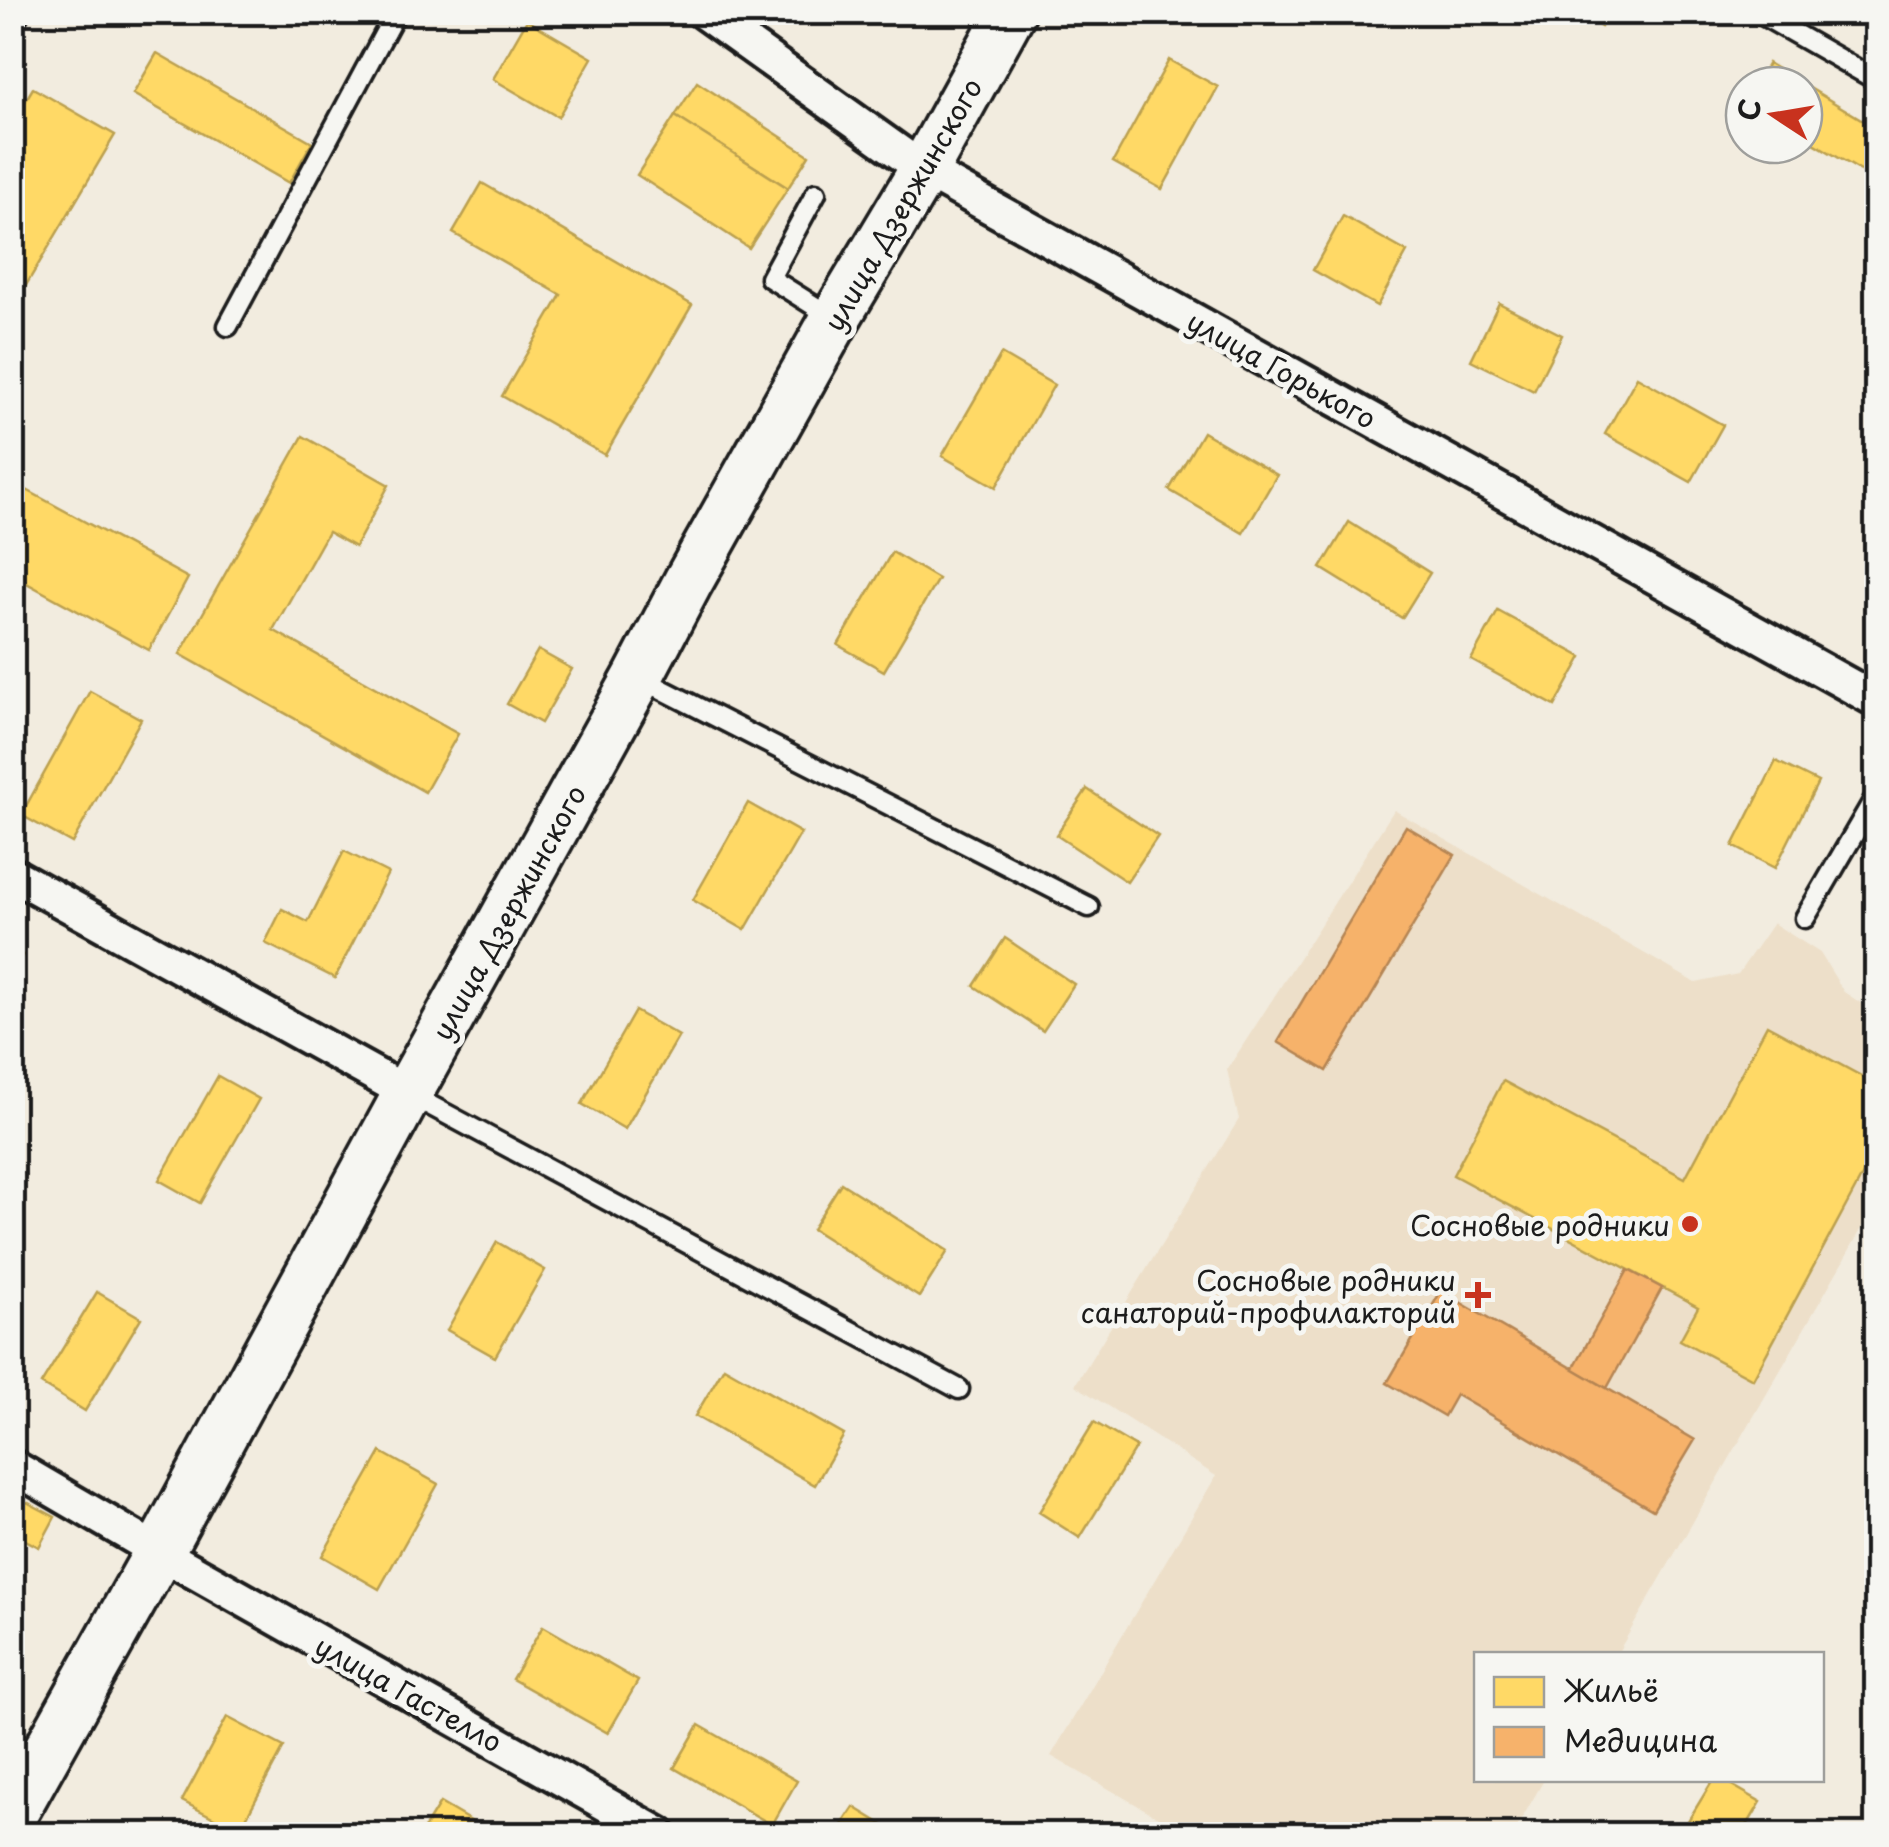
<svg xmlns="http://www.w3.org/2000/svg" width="1889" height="1847" font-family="'Playpen Sans',sans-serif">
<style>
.built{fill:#eddfc9}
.homes{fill:#ffd966;stroke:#bba050;stroke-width:2.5}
.health{fill:#f6b26b;stroke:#b58553;stroke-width:2.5}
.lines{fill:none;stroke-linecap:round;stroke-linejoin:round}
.lane-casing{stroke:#1c1c1c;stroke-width:25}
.street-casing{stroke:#1c1c1c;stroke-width:40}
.secondary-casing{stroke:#1c1c1c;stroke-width:55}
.lane{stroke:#f6f6f2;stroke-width:18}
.street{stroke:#f6f6f2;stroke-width:32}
.secondary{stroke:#f6f6f2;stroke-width:48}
.poi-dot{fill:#c8321e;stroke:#f6f6f2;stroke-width:4}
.labels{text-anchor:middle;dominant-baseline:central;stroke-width:10;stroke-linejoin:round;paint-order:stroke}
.street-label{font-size:28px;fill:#1c1c1c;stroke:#f6f6f2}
.poi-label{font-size:28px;fill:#1c1c1c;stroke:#f6f6f2;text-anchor:end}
</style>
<rect width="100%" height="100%" fill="#f2ecdf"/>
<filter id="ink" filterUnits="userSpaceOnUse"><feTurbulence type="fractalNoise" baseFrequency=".01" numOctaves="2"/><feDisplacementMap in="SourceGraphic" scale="20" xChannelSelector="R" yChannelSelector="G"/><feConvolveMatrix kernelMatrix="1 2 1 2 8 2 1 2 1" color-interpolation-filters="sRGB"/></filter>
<g filter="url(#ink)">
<!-- built -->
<polygon class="built" points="1394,810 1696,983 1738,974 1773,923 1820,953 1844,992 1876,1013 1876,1204 1617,1654 1476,1654 1476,1780 1544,1780 1513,1834 1188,1834 1051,1756 1216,1476 1075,1385 1239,1119 1227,1070"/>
<!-- homes -->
<g class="homes">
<polygon points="1577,12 1609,12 1601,27"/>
<polygon points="527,20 592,58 558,117 493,79"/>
<polygon points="157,53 312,142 289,183 133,94"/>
<polygon points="1169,60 1218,87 1162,189 1113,162"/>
<polygon points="1768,63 1876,128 1876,180 1804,137 1804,85 1755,85"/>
<polygon points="697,82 809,155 788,188 675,116"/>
<polygon points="33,88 115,135 12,309 12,123"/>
<polygon points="675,116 788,188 749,248 637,175"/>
<polygon points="482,183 692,305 605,455 502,396 561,295 453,233"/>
<polygon points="1343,216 1407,252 1377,306 1313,270"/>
<polygon points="1499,303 1562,335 1534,391 1471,360"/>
<polygon points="1001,354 1054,385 996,487 942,456"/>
<polygon points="1637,377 1723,425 1691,482 1605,434"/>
<polygon points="1203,432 1277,475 1243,533 1169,490"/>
<polygon points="303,436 389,485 355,547 328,532 273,630 458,734 425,792 180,654"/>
<polygon points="12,482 188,578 149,650 12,575"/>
<polygon points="1349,522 1430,573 1402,618 1321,568"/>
<polygon points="892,552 938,579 884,671 838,645"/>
<polygon points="1498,611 1582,657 1555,706 1471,660"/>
<polygon points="538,650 572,669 541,723 507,704"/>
<polygon points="90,691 141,719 72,843 21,815"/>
<polygon points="1776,761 1818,782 1775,868 1733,846"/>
<polygon points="1087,789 1158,836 1127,882 1056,835"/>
<polygon points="748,803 801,833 745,930 693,900"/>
<polygon points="344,851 388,873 335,978 265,943 282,909 308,922"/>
<polygon points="1005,938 1074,984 1043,1031 974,986"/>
<polygon points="12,948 23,955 12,973"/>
<polygon points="635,1011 679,1036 625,1129 582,1104"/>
<polygon points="1767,1025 1876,1084 1876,1150 1753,1379 1680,1340 1698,1307 1453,1175 1503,1081 1685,1178"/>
<polygon points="218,1076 259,1099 200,1203 159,1180"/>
<polygon points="841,1183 948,1251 919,1297 812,1229"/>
<polygon points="497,1242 545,1270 495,1357 447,1330"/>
<polygon points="97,1292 141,1318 85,1411 41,1384"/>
<polygon points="724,1367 844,1435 815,1485 695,1416"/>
<polygon points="1094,1422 1136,1447 1080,1538 1039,1512"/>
<polygon points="381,1452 438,1484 379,1589 322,1556"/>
<polygon points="21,1499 55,1517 39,1547 12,1533 12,1515"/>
<polygon points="543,1626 638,1681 608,1733 512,1679"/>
<polygon points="227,1717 284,1747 239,1831 182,1801"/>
<polygon points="699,1725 797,1781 772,1825 674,1768"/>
<polygon points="1713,1780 1723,1780 1761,1802 1742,1834 1680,1834"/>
<polygon points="440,1803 493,1834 421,1834"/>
<polygon points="854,1807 898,1834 836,1834"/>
</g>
<!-- health -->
<g class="health">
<polygon points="1406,826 1455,855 1327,1071 1278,1042"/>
<polygon points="1628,1270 1662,1288 1607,1388 1573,1369"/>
<polygon points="1441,1291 1695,1440 1653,1510 1456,1395 1444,1416 1387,1383"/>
</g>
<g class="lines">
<!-- lane casing -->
<g class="lane-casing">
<g id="lane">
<polyline points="1757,12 1876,80"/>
<polyline points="12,26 20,12"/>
<polyline points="816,193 770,278 835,319"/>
<polyline points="228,326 396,12"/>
<polyline points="638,677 1089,907"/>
<polyline points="1805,918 1876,796"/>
<polyline points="409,1094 959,1389"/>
</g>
</g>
<!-- street casing -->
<g class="street-casing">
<g id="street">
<polyline points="703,12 924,170 1876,700"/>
<polyline points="12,874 408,1093"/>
<polyline points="12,1466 159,1552 659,1834"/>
</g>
</g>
<!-- secondary casing -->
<g class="secondary-casing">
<polyline id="secondary" points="12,1815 159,1552 408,1093 638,677 688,582 835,319 924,170 1011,12"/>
</g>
<!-- lane -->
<use href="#lane" class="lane"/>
<!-- street -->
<use href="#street" class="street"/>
<!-- secondary -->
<use href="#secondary" class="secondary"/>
</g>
</g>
<!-- markers -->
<g class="poi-dot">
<circle cx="1690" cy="1224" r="10"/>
<path d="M1473 1280h10v10h10v10h-10v10h-10v-10h-10v-10h10z"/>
</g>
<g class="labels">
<!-- street labels -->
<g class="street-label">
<text transform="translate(902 204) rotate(-60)">улица Дзержинского</text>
<text transform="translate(1282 369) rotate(29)">улица Горького</text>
<text transform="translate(508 912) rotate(-61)">улица Дзержинского</text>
<text transform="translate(409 1693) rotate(29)">улица Гастелло</text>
</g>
<!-- poi labels -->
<g class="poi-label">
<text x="1670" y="1224">Сосновые родники</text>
<text x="1456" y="1279">Сосновые родники<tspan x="1456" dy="32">санаторий-профилакторий</tspan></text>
</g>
</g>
<!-- margin -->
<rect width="1889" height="1847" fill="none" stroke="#f6f6f2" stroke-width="50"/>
<rect x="25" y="25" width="1839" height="1797" fill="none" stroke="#1c1c1c" stroke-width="4" filter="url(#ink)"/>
<!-- legend -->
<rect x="1474" y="1652" width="350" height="130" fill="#f6f6f2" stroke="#9f9f9c" stroke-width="2.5"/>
<rect x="1494" y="1677" width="50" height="30" fill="#ffd966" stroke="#9f9f9c" stroke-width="2.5"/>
<text x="1564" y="1702" font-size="30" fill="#1c1c1c">Жильё</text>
<rect x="1494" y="1727" width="50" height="30" fill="#f6b26b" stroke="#9f9f9c" stroke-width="2.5"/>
<text x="1564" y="1752" font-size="30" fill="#1c1c1c">Медицина</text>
<!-- north arrow -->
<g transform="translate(1774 115) rotate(282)"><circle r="48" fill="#f6f6f2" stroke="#9f9f9c" stroke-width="2.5"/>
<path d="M0-8L18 38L0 25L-18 38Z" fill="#c8321e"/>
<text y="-15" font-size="28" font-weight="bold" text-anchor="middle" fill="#1c1c1c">С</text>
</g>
</svg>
